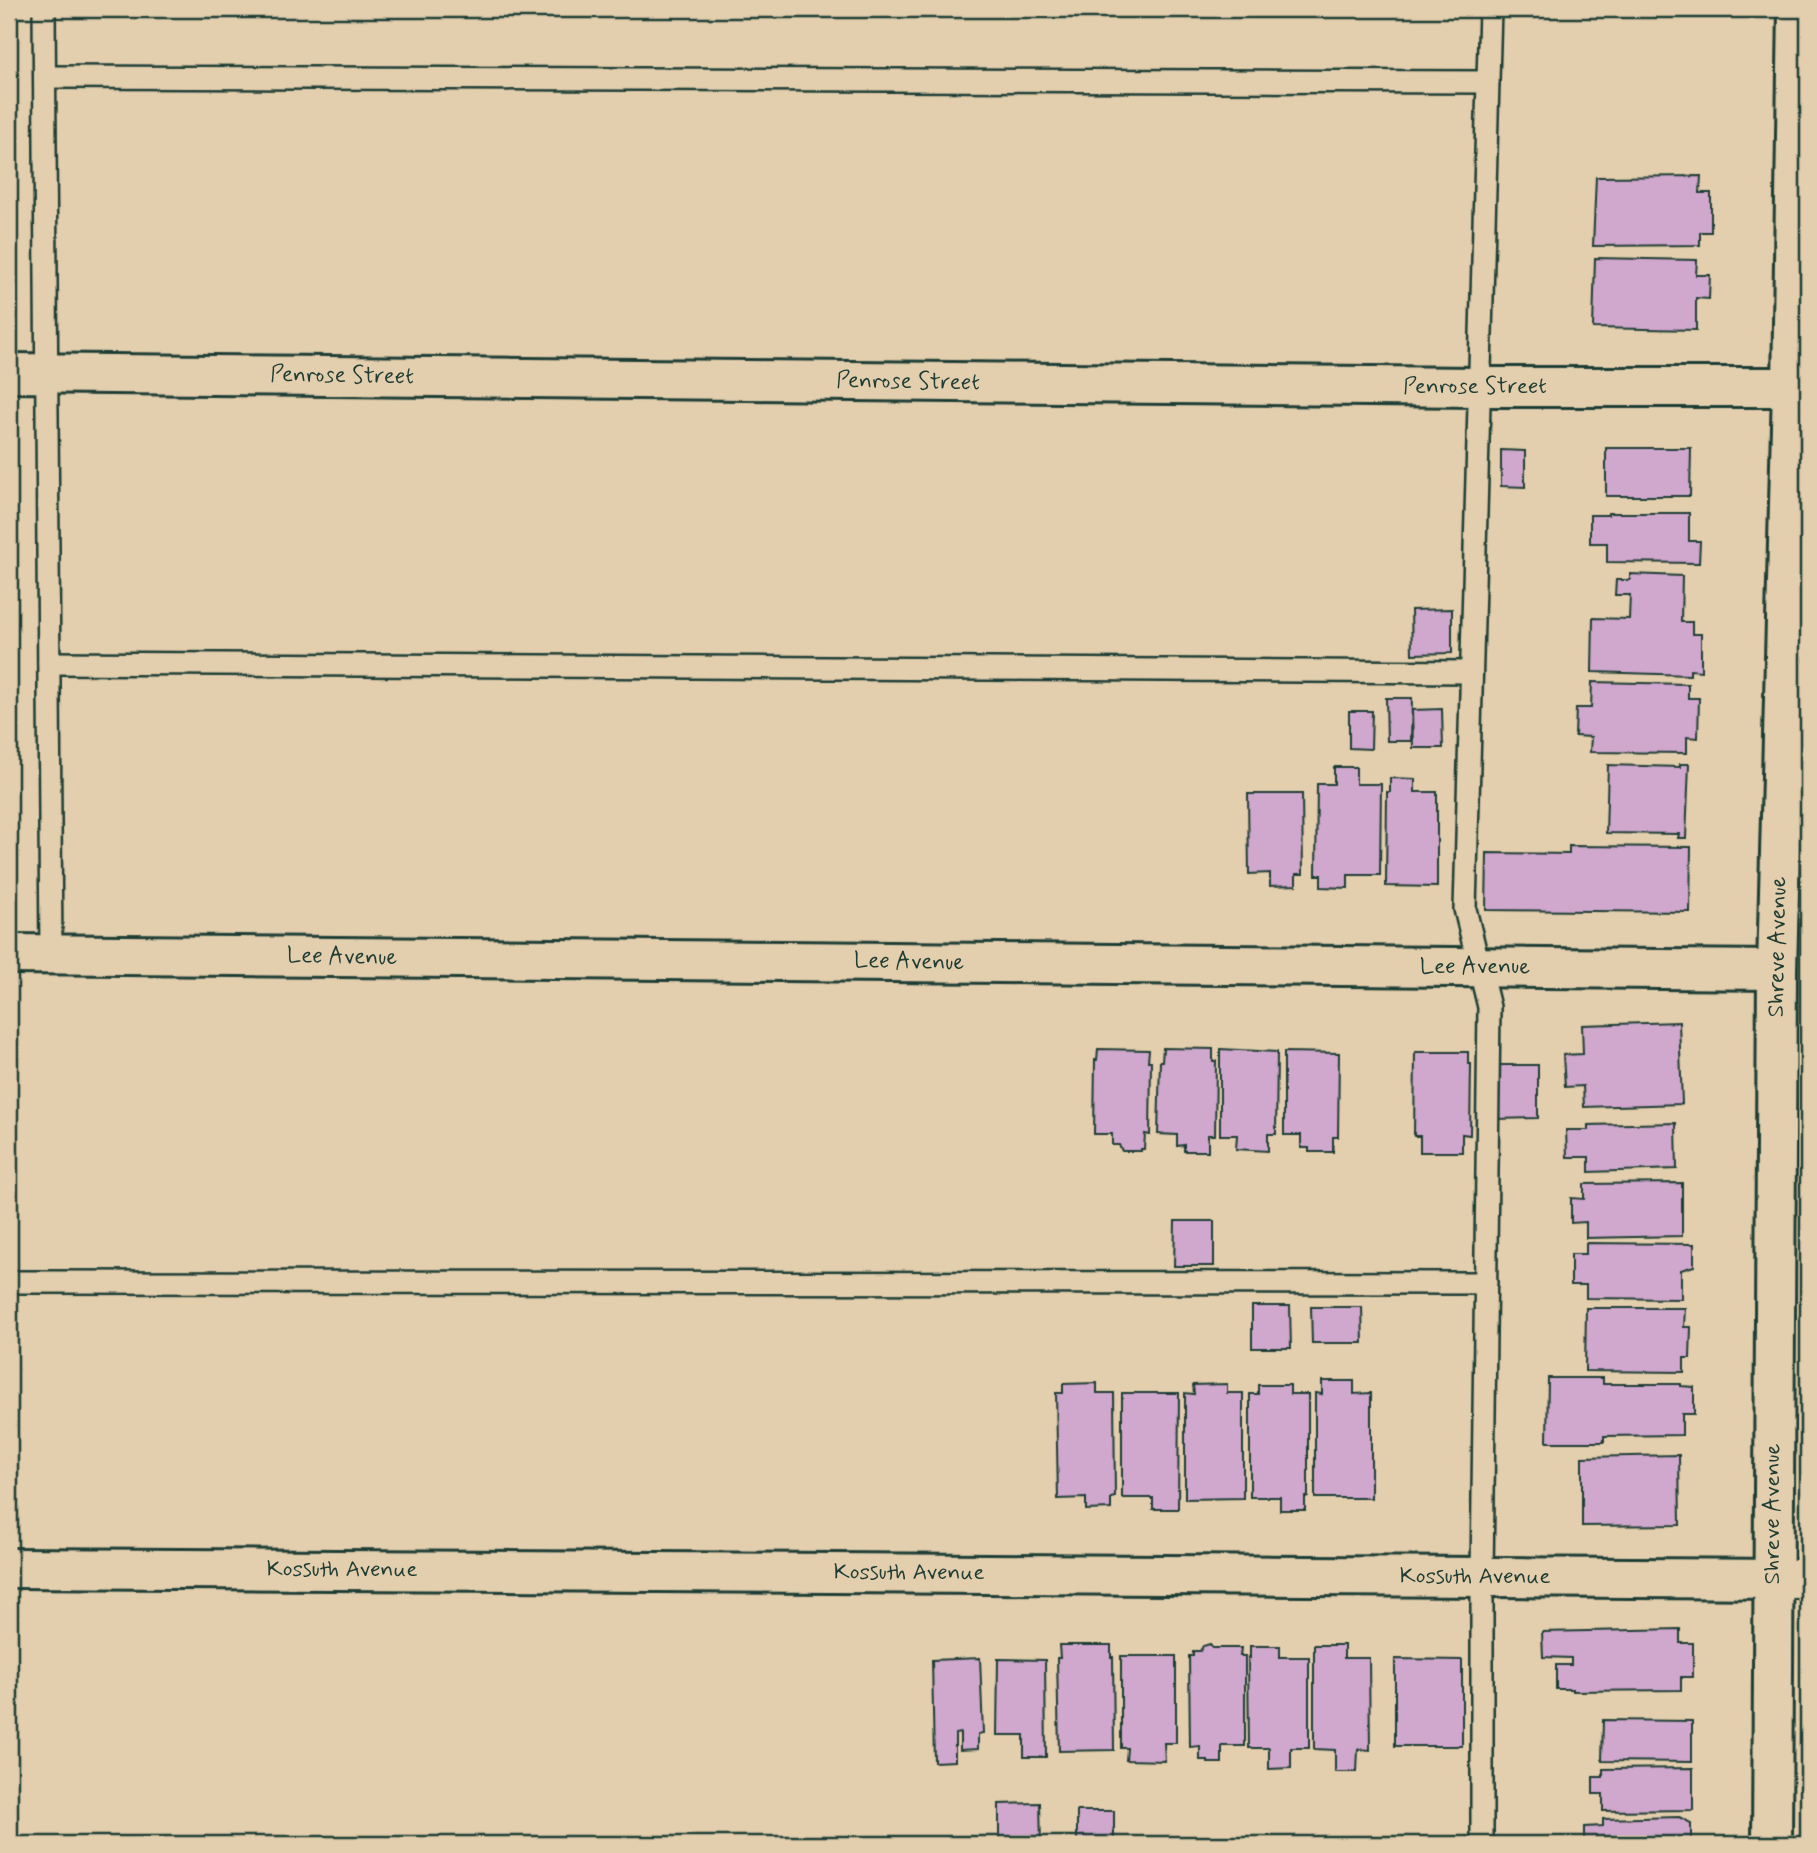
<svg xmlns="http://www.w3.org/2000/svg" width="1817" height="1853" font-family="Mynerve,sans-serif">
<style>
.building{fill:#d0a7cd;stroke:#1f3d34;stroke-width:2}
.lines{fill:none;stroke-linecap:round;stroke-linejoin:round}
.lane-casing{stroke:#1f3d34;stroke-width:26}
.street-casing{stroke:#1f3d34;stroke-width:44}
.secondary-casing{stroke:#1f3d34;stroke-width:44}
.lane{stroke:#e3cead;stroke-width:21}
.street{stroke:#e3cead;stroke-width:38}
.secondary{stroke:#e3cead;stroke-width:38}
.labels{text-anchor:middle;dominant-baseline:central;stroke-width:6;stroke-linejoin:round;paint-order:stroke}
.street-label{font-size:23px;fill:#1f3d34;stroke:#e3cead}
</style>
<rect width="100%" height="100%" fill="#e3cead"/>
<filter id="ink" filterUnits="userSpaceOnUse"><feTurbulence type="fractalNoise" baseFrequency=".0143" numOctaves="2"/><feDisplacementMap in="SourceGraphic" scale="14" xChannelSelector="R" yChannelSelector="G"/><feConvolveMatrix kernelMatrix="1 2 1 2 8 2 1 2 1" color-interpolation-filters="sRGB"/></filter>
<g filter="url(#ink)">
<!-- building -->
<g class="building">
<polygon points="1701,176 1700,193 1711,193 1711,232 1700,232 1700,245 1593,246 1596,177"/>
<polygon points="1595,258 1697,260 1696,275 1710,275 1709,299 1696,298 1696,330 1593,328"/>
<polygon points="1606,448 1691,448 1690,496 1606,496"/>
<polygon points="1501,450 1525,451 1525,487 1501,486"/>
<polygon points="1608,513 1689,513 1689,541 1700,541 1699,563 1607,562 1607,543 1590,543 1590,515 1608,515"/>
<polygon points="1630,574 1682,576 1681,622 1692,622 1692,634 1701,634 1701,671 1690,670 1690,675 1592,672 1593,618 1629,619 1630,595 1615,595 1616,580 1630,580"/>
<polygon points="1452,609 1452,653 1412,654 1411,610"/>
<polygon points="1592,682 1688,684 1688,698 1699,698 1698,738 1687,737 1687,753 1590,752 1591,737 1575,736 1576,708 1591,708"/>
<polygon points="1386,698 1412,698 1411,741 1387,741"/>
<polygon points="1442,709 1443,748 1413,748 1412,710"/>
<polygon points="1349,711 1372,711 1371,749 1349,748"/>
<polygon points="1680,764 1689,764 1686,838 1678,838 1679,834 1606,833 1608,765 1680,767"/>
<polygon points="1334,767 1356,767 1356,784 1381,784 1380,875 1348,875 1348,888 1321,887 1321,875 1316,875 1317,784 1334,784"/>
<polygon points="1390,778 1415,779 1415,792 1437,792 1437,887 1386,886 1387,792 1390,792"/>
<polygon points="1248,794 1302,794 1303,874 1296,874 1296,885 1270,886 1270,873 1249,874"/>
<polygon points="1569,846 1691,847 1690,912 1486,910 1487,853 1569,854"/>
<polygon points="1679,1022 1682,1104 1584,1107 1583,1086 1565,1087 1563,1055 1583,1054 1582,1025"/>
<polygon points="1163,1048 1213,1049 1213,1061 1216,1061 1215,1135 1208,1135 1208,1151 1184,1151 1184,1145 1177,1146 1177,1135 1158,1134 1160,1061 1162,1061"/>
<polygon points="1098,1049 1149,1050 1148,1061 1151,1061 1150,1135 1145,1134 1144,1149 1141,1149 1141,1151 1122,1151 1119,1145 1112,1145 1112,1134 1094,1134 1095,1060 1097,1060"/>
<polygon points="1220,1049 1277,1052 1276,1134 1268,1134 1268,1151 1236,1149 1237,1135 1220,1135"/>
<polygon points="1284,1052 1339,1053 1338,1137 1333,1137 1333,1152 1309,1152 1309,1148 1301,1148 1301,1135 1284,1135"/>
<polygon points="1415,1052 1468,1052 1468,1064 1471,1064 1470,1135 1462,1134 1462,1152 1420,1152 1420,1136 1414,1136"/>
<polygon points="1497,1065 1538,1065 1538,1118 1497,1119"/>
<polygon points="1676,1123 1677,1169 1589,1172 1589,1157 1567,1157 1566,1130 1588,1130 1588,1125"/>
<polygon points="1682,1183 1682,1236 1586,1238 1586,1222 1571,1223 1571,1198 1584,1199 1584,1184"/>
<polygon points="1175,1221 1214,1221 1214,1266 1174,1266"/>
<polygon points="1586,1243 1694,1244 1694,1266 1681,1270 1681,1299 1586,1298 1586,1285 1571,1285 1571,1254 1586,1254"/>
<polygon points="1252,1306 1290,1306 1291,1348 1252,1348"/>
<polygon points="1311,1307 1362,1307 1363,1343 1312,1343"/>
<polygon points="1586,1308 1685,1308 1684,1327 1691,1327 1690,1358 1684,1358 1684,1372 1585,1371"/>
<polygon points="1548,1378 1603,1378 1603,1384 1681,1384 1681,1386 1694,1387 1694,1414 1682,1414 1682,1435 1604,1436 1604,1442 1547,1442"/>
<polygon points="1322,1381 1354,1381 1354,1394 1371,1393 1371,1498 1315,1498 1315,1393 1322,1394"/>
<polygon points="1097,1383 1097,1393 1114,1393 1115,1497 1111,1498 1111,1509 1086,1510 1086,1498 1058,1499 1056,1393 1063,1393 1063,1384"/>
<polygon points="1227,1384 1227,1393 1243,1393 1243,1498 1185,1499 1185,1393 1194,1394 1193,1385"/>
<polygon points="1258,1385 1290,1385 1290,1394 1308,1394 1308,1497 1305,1497 1305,1510 1280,1510 1280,1497 1250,1497 1250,1394 1258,1394"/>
<polygon points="1122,1393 1179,1393 1178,1509 1153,1509 1153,1498 1122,1498"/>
<polygon points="1679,1455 1680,1525 1582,1526 1582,1457"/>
<polygon points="1680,1629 1680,1643 1693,1643 1693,1677 1681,1677 1681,1690 1572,1691 1572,1689 1556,1689 1556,1665 1571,1665 1571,1658 1543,1657 1542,1632"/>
<polygon points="1210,1644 1212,1648 1241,1648 1240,1656 1245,1656 1245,1746 1222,1746 1222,1763 1208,1763 1208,1760 1200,1760 1200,1746 1190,1747 1189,1656 1193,1656 1193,1651 1200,1651 1203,1646"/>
<polygon points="1059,1645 1111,1645 1111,1657 1113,1657 1114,1750 1059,1751 1057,1658 1060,1658"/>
<polygon points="1314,1645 1344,1645 1344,1658 1369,1658 1370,1750 1358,1749 1357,1772 1335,1772 1335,1750 1314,1749"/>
<polygon points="1250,1646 1280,1646 1280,1657 1309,1657 1309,1748 1291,1748 1291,1768 1269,1769 1269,1748 1249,1748 1248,1657 1250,1658"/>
<polygon points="1121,1656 1176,1656 1176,1743 1164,1743 1165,1761 1126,1760 1127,1748 1121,1748"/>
<polygon points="980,1658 983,1733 978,1734 978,1749 960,1750 960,1733 955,1734 955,1761 934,1762 932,1660"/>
<polygon points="998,1659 1045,1660 1046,1757 1024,1757 1024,1735 997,1735"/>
<polygon points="1395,1659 1462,1660 1462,1746 1395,1746"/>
<polygon points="1603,1720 1692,1721 1692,1762 1602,1761"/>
<polygon points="1693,1768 1693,1810 1603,1811 1603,1794 1593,1794 1593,1777 1603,1777 1603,1769"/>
<polygon points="1040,1803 1041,1844 999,1844 999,1804"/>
<rect x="1077" y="1811" width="37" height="33"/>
<polygon points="1679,1817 1691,1823 1691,1844 1584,1844 1584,1827 1603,1826 1603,1819"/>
</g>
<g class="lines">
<!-- lane casing -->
<g class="lane-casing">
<g id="lane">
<polyline points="44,9 51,955"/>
<polyline points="45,77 1488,82"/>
<polyline points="49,663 1471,672"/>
<polyline points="9,1282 1486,1283"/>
<polyline points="1482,1844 1482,1577 1489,1007 1465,909 1490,9"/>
</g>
</g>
<!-- street casing -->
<g class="street-casing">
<g id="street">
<polyline points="9,373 1478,387 1808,387"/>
<polyline points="9,954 1777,970"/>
<polyline points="9,1568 1808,1579"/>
</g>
</g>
<!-- secondary casing -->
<g class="secondary-casing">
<polyline id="secondary" points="1772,1844 1777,970 1792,387 1798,9"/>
</g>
<!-- lane -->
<use href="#lane" class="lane"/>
<!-- street -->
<use href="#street" class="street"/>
<!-- secondary -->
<use href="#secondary" class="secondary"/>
</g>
</g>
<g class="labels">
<!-- street labels -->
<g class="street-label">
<text transform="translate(342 376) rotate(1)">Penrose Street</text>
<text transform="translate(908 382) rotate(1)">Penrose Street</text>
<text x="1475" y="387">Penrose Street</text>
<text transform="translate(1778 947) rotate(-89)">Shreve Avenue</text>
<text transform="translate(342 957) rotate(1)">Lee Avenue</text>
<text transform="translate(909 962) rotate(1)">Lee Avenue</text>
<text x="1475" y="967">Lee Avenue</text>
<text transform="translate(1773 1514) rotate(-90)">Shreve Avenue</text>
<text x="342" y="1570">Kossuth Avenue</text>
<text x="909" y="1573">Kossuth Avenue</text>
<text x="1475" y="1577">Kossuth Avenue</text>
</g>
</g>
<!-- margin -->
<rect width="1817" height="1853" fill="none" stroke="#e3cead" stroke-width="35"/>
<rect x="18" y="18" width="1782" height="1818" fill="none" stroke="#1f3d34" stroke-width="2.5" filter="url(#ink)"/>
</svg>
